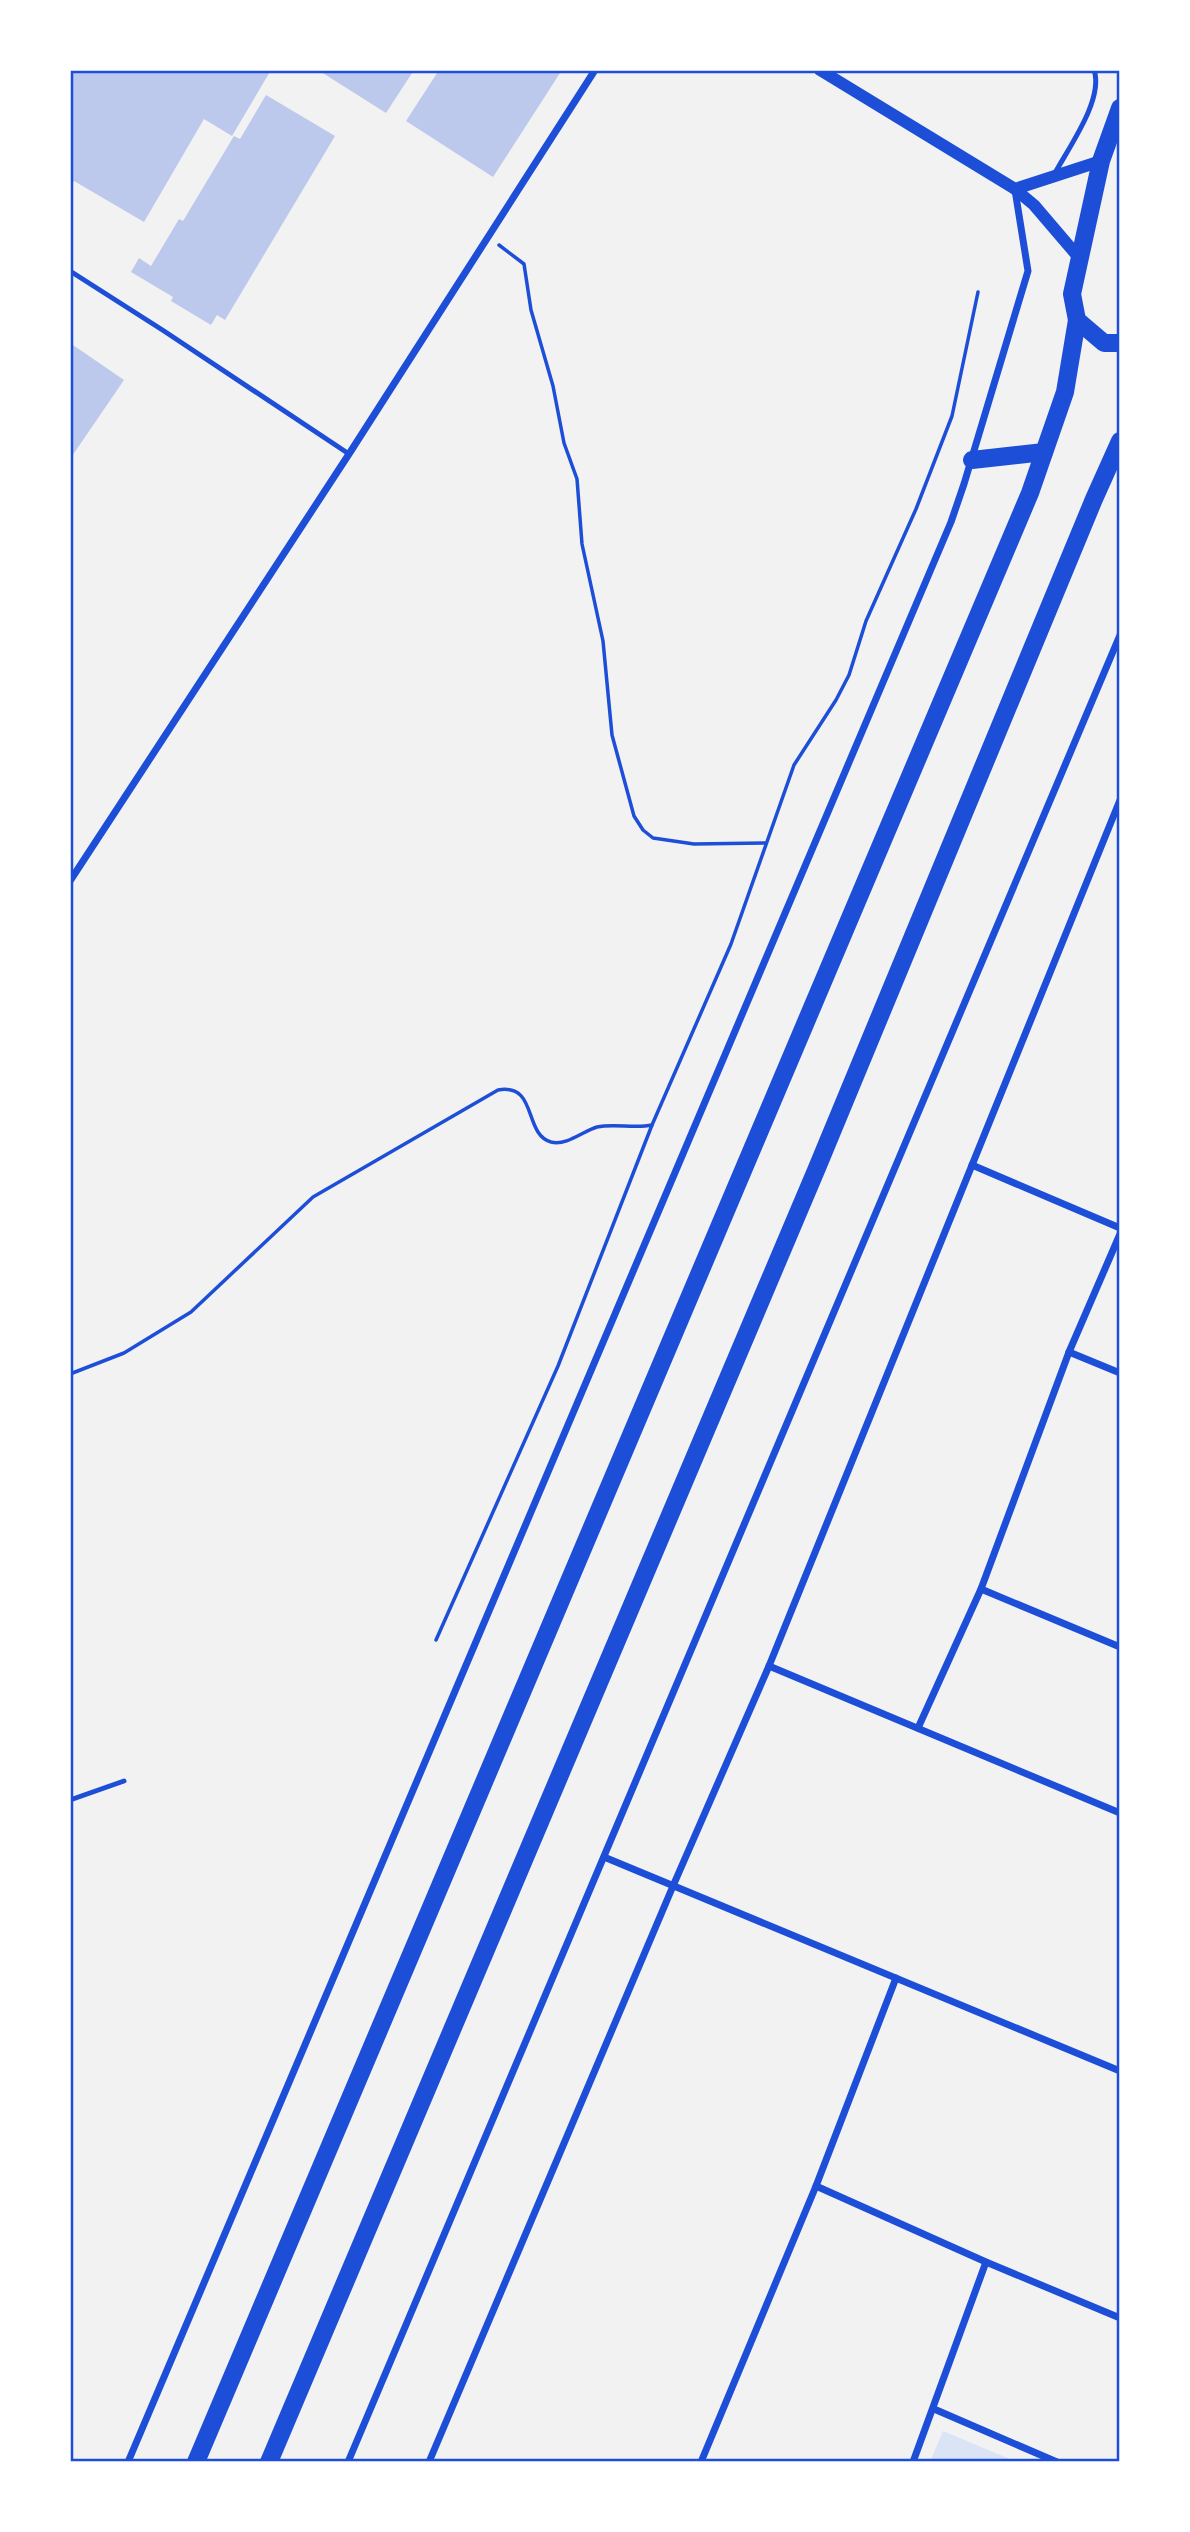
<svg xmlns="http://www.w3.org/2000/svg" width="1190" height="2532" font-family="'Exo 2',sans-serif">
<style>
.green{fill:#dbe4f7}
.building{fill:#bdc9ec}
.lines{fill:none;stroke-linecap:round;stroke-linejoin:round}
.path{stroke:#1d4ed8;stroke-width:3.5}
.service{stroke:#1d4ed8;stroke-width:5}
.minor{stroke:#1d4ed8;stroke-width:7}
.tertiary{stroke:#1d4ed8;stroke-width:12}
.primary{stroke:#1d4ed8;stroke-width:18}
.neatline{fill:none;stroke:#1d4ed8;stroke-width:2.5}
</style>
<rect width="100%" height="100%" fill="#f2f2f2"/>
<!-- green -->
<polygon class="green" points="943,2431 1017,2462 930,2462"/>
<!-- building -->
<g class="building">
<polygon points="70,70 271,70 232,136 204,119 144,222 74,181 70,188"/>
<polygon points="318,70 414,70 386,113"/>
<polygon points="439,70 562,70 493,177 406,121"/>
<polygon points="266,95 335,136 225,320 217,315 211,325 171,301 173,297 131,272 139,258 151,266 179,219 183,221 234,136 240,139"/>
<polygon points="70,343 124,380 70,459"/>
</g>
<g class="lines">
<!-- path -->
<g class="path">
<polyline points="499,245 524,264 531,310 553,386 564,443 577,479 582,544 603,641 612,735 634,816 643,830 653,838 694,844 765,843"/>
<path d="M 70,1374 L 124,1353 L 191,1312 L 313,1197 L 498,1090 C 538,1083 523,1134 551,1142 C 567,1146 583,1131 597,1127 C 615,1123 634,1129 652,1125"/>
<polyline points="436,1640 558,1366 652,1125 731,944 794,765 836,700 849,675 866,621 916,509 952,416 978,292"/>
</g>
<!-- service -->
<g class="service">
<path d="M 1055,173 C 1069,147 1104,99 1094,70"/>
<polyline points="70,271 164,331 349,454"/>
<polyline points="70,1800 124,1781"/>
</g>
<!-- minor -->
<g class="minor">
<polyline points="70,881 349,454 595,70"/>
<polyline points="972,1165 1120,1228"/>
<polyline points="1069,1352 1120,1234"/>
<polyline points="981,1589 1120,1647"/>
<polyline points="769,1666 1120,1813"/>
<polyline points="918,1728 981,1589 1069,1352 1120,1373"/>
<polyline points="604,1857 1120,2071"/>
<polyline points="816,2186 986,2262 1120,2318"/>
<polyline points="934,2409 1057,2462"/>
<polyline points="128,2462 951,522 964,484 1028,271 1015,190"/>
<polyline points="348,2462 1120,635"/>
<polyline points="429,2462 673,1886 769,1666 1120,800"/>
<polyline points="701,2462 816,2186 896,1978"/>
<polyline points="913,2462 986,2262"/>
</g>
<!-- tertiary -->
<g class="tertiary">
<polyline points="820,70 1015,189 1034,205 1081,260"/>
<polyline points="1015,189 1101,161"/>
</g>
<!-- primary -->
<g class="primary">
<polyline points="1120,108 1101,161 1072,294 1077,320 1104,343 1120,343"/>
<polyline points="972,460 1044,452"/>
<polyline points="196,2462 1030,493 1065,392 1077,320"/>
<polyline points="269,2462 817,1168 1094,499 1120,441"/>
</g>
</g>
<!-- border -->
<rect width="1190" height="2532" fill="none" stroke="#ffffff" stroke-width="144"/>
<rect x="72" y="72" width="1046" height="2388" class="neatline"/>
</svg>
